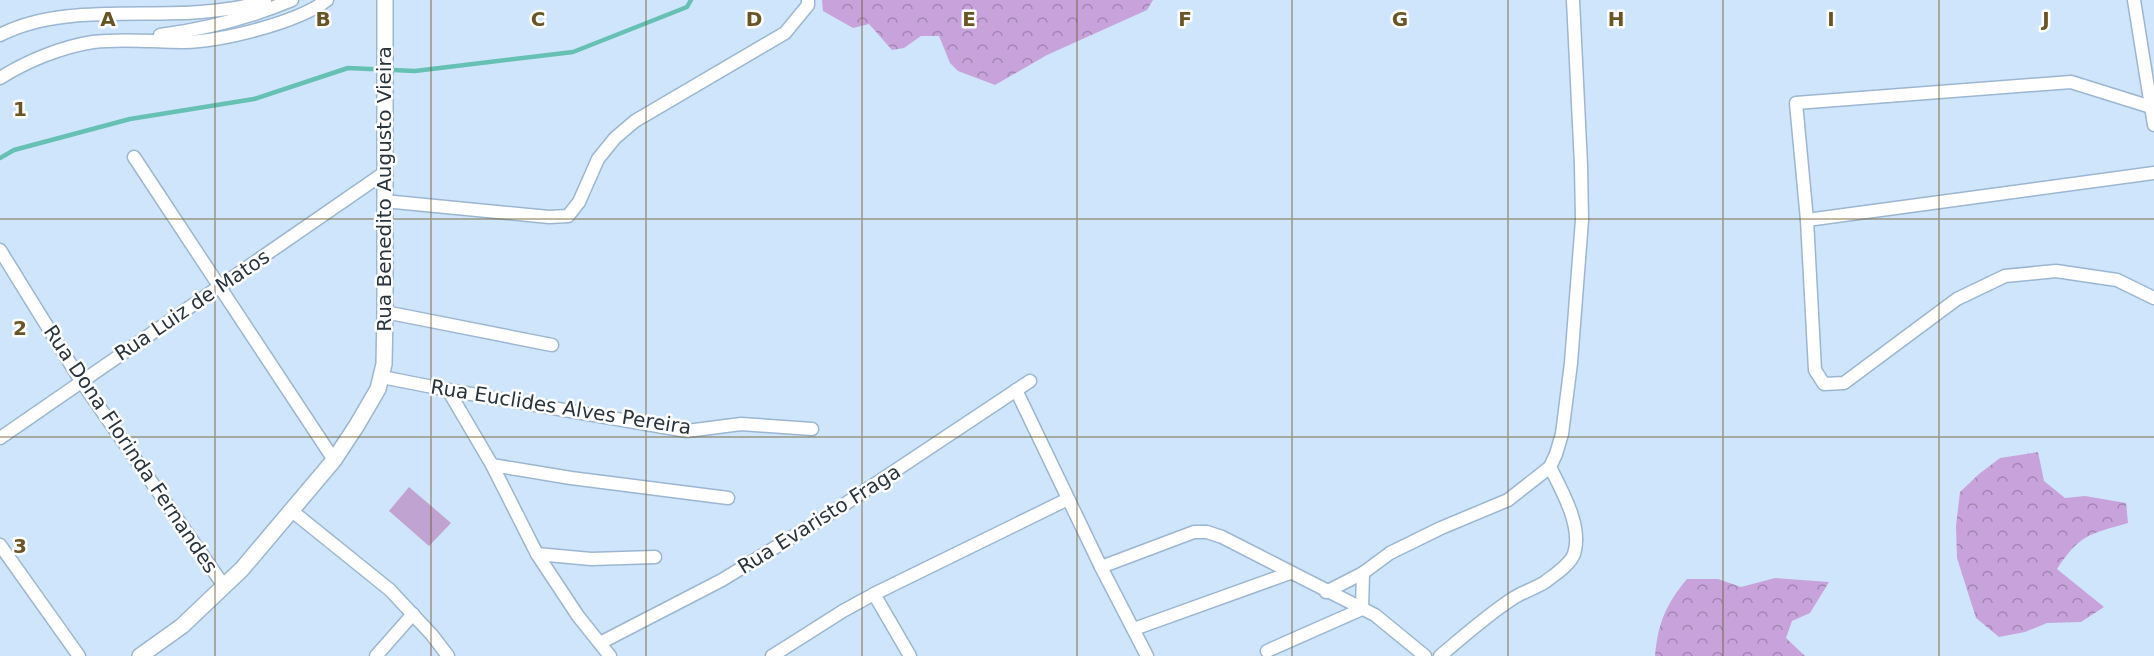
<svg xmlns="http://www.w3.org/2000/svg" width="2154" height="656" font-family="'DejaVu Sans',sans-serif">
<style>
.forest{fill:url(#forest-crowns)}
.pitch{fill:#c1a3d1}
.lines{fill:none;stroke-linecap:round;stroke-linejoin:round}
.stream{stroke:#67c0b4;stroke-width:4.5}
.minor-casing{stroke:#9cb6d1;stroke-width:15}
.tertiary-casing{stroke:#9cb6d1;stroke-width:18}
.minor{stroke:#fff;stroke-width:12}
.tertiary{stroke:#fff;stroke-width:15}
.grid{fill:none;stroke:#695423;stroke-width:1.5;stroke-opacity:0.55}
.labels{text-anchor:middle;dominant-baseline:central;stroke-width:5;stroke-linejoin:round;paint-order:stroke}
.street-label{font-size:20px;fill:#28333d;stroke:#fff}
.grid-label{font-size:20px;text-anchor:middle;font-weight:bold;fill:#695423;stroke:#fff;stroke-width:5;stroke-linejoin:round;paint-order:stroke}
</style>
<defs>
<pattern id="forest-crowns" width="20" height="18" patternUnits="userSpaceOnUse" patternTransform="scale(1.5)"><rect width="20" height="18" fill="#c8a3db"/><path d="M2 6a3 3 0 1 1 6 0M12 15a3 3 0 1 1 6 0" fill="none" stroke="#a285b3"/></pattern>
</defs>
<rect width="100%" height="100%" fill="#cfe5fc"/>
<!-- forest -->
<g class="forest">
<polygon points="822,0 1153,0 1147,10 1047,55 995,85 958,71 950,63 939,36 921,36 904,48 892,50 869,24 853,28 823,11"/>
<path d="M 2038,452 L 2044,481 L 2065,498 L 2085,496 L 2126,503 L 2128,523 C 2090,534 2080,534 2057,569 L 2104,607 L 2081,622 L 2047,623 L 2025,632 L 1999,637 L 1976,618 L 1957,558 L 1956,526 L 1960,492 L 1979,474 L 2000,458 Z"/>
<path d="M 1775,578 L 1829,582 L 1810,613 L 1792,621 L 1786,638 L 1805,656 L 1655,656 C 1658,623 1666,604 1687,579 L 1718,579 L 1741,587 Z"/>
</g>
<!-- pitch -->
<polygon class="pitch" points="409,487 451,523 429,546 389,511"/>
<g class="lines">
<!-- stream -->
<polyline class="stream" points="0,158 14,150 130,119 254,99 348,68 415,71 573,52 687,7 691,0"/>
<!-- minor casing -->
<g class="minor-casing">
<g id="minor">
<polyline points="2134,0 2154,125"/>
<path d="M 0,35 C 58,5 137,17 201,12 C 222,10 245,8 265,0"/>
<path d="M 160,35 C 207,29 249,18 292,0"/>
<path d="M 0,78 C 27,61 61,47 93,42 C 123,38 154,42 184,42 C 222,41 297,23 327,0"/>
<polyline points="2151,107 2071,82 1796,103 1807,220 1815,370 1824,384 1844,383 1957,299 2005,276 2056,271 2117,280 2154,298"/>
<polyline points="134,157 334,460"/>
<polyline points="384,201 549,217 568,216 579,202 598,159 615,138 635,121 785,33 808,5 808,0"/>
<polyline points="1807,220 2154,173"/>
<polyline points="0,250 81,381 224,586"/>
<polyline points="385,312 552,345"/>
<polyline points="382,377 448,390 687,431 741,424 812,429"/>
<polyline points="448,390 492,465 537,554 578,616 610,656"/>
<polyline points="1016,390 1101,567 1147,656"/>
<polyline points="0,438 384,173"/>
<polyline points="492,465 571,478 728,498"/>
<polyline points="292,511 390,590 432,635 448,656"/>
<polyline points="0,545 79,656"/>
<polyline points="537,554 591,559 655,557"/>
<polyline points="1101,567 1194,532 1207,532 1222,537 1375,615 1425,656"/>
<polyline points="1326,592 1363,573 1390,553 1441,528 1508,500 1550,467 1556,454 1562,434 1571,363 1582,220 1581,165 1573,0"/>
<polyline points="874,594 910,656"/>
<polyline points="1134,629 1290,573"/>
<polyline points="600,643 722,580 836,510 1030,381"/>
<polyline points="1267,651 1362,609 1363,573"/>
<polyline points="376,656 413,614"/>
<polyline points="772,656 843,611 874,594 1068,499"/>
<path d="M 1440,656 C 1464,636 1486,616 1512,599 C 1522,592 1534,589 1545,582 C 1554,575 1570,565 1574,554 C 1583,527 1562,491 1550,467"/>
</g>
</g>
<!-- tertiary casing -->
<g class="tertiary-casing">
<polyline id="tertiary" points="140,656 182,626 242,569 334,460 357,425 378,389 384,364 385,312 385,0"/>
</g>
<!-- minor -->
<use href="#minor" class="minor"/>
<!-- tertiary -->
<use href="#tertiary" class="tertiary"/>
</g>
<!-- grid -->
<path class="grid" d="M 215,0 L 215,656M 431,0 L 431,656M 646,0 L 646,656M 862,0 L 862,656M 1077,0 L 1077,656M 1292,0 L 1292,656M 1508,0 L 1508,656M 1723,0 L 1723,656M 1939,0 L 1939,656M 0,219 L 2154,219M 0,437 L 2154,437"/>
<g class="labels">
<!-- street labels -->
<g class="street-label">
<text transform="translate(384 189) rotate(-90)">Rua Benedito Augusto Vieira</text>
<text transform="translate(192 305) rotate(-34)">Rua Luiz de Matos</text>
<text transform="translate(561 407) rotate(9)">Rua Euclides Alves Pereira</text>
<text transform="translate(131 449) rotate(56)">Rua Dona Florinda Fernandes</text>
<text transform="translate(819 519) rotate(-32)">Rua Evaristo Fraga</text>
</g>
</g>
<g class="grid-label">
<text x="108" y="26">A</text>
<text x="323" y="26">B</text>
<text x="538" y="26">C</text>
<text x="754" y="26">D</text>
<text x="969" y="26">E</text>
<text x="1185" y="26">F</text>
<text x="1400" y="26">G</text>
<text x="1616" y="26">H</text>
<text x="1831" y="26">I</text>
<text x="2046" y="26">J</text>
<text x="20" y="116">1</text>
<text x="20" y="335">2</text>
<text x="20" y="553">3</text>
</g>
</svg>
